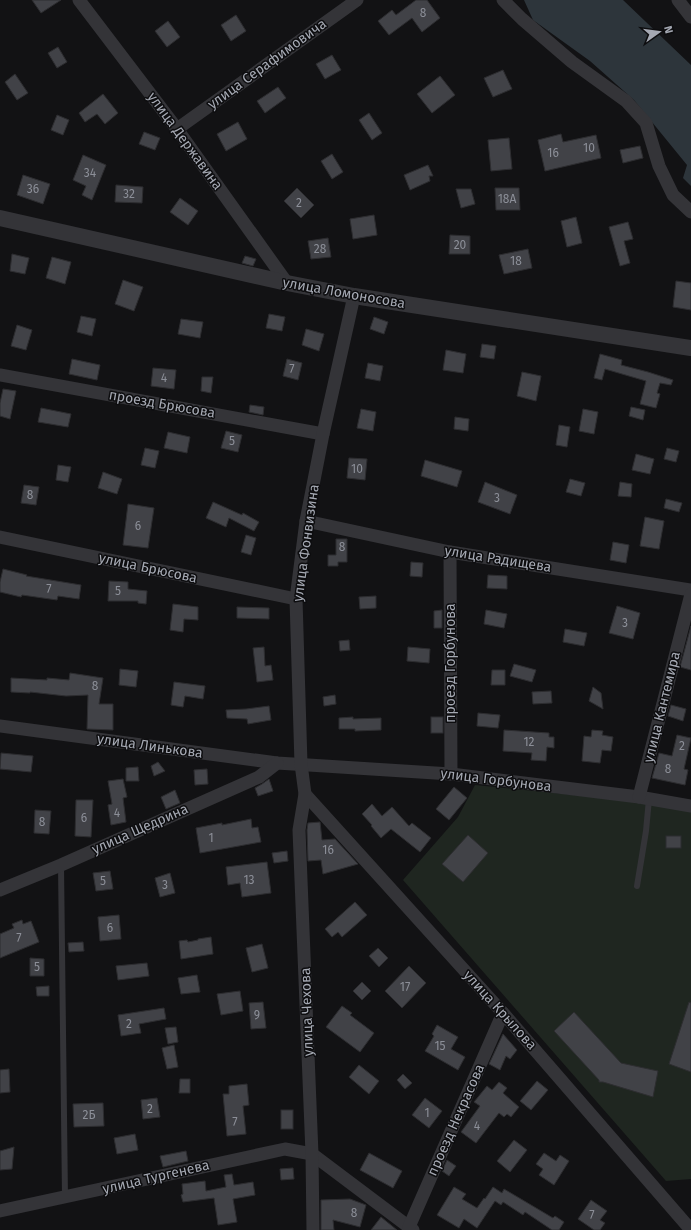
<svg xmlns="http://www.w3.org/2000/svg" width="691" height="1230" font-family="'Fira Sans',sans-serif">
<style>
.green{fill:#1f2620}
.water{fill:#2d353b}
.building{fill:#414247;stroke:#2d2d30}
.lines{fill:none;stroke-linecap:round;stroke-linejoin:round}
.service{stroke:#343438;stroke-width:6}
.minor{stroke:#343438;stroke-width:13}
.tertiary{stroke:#343438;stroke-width:16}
.labels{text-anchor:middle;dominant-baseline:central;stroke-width:3;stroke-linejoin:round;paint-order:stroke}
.number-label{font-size:12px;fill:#8c8f98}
.street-label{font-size:14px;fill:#a5a9b3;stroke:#0d0d0f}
</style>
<rect width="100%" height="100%" fill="#121214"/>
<!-- green -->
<polygon class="green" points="475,785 672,805 691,810 691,1179 666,1181 403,880 458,817"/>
<!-- water -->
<polygon class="water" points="524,0 623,0 691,65 691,186 683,178 687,165 634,100 590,61 533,20"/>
<!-- building -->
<g class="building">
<polygon points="32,0 61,0 41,13"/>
<polygon points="416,0 427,0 440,18 422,32 412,18 389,35 378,21 392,10 396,15"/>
<polygon points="236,15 246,31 231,41 221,25"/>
<polygon points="168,21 180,37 167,47 155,31"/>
<polygon points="58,47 67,62 57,68 48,53"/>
<polygon points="332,55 341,70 325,79 316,64"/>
<polygon points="503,70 512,89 493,97 484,78"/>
<polygon points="15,74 28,93 17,100 5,82"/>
<polygon points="440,76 455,95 432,113 417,94"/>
<polygon points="278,87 286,98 265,113 257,101"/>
<polygon points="103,94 118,113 105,124 97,114 85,122 79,113"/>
<polygon points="369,113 382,133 372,140 359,120"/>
<polygon points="57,115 69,120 63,135 51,130"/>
<polygon points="238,122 247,139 226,151 217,134"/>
<polygon points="144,132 160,138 155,150 139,144"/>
<polygon points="561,134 563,142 596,135 601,158 545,171 538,140"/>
<polygon points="509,138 512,169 491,171 488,140"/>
<polygon points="640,146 643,158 623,163 620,150"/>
<polygon points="332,154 343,172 332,179 321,161"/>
<polygon points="83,155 106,165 92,200 82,195 86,186 73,180"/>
<polygon points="428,165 433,176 429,176 430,181 410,190 404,175"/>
<polygon points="23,175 50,184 43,204 17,195"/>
<polygon points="116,185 143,187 142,203 115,202"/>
<polygon points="297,188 314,205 301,218 284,201"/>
<polygon points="495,188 519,188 520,210 496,210"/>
<polygon points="456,189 471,189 475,204 461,208"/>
<polygon points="180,198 198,211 188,225 170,212"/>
<polygon points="374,215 377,235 353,239 350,219"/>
<polygon points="576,217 582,243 567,247 561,221"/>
<polygon points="628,222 633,239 624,241 630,263 620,266 609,227"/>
<polygon points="450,235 470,236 470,254 449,254"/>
<polygon points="328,238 331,257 311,259 308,241"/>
<polygon points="528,249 532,268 504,274 499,255"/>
<polygon points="12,254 29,258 25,274 10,271"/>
<polygon points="245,256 256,259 253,266 242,263"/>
<polygon points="52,257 71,262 65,284 46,278"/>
<polygon points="123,280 143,287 134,311 115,304"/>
<polygon points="676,281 691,283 691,310 673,307"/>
<polygon points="269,314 285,317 282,331 266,328"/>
<polygon points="81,316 96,319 92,336 77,332"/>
<polygon points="374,317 388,322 384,334 370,329"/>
<polygon points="181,319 203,322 200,338 178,334"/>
<polygon points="17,325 32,330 26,350 11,346"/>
<polygon points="306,329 324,334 319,351 302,345"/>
<polygon points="482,344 496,346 494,359 480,357"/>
<polygon points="446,350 466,354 463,373 443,370"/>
<polygon points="600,354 622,360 621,365 648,372 673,380 671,385 660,383 657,393 660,394 656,408 640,404 646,381 605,369 602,380 594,378"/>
<polygon points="72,359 100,365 97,380 69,374"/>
<polygon points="287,359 302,363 298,380 283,376"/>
<polygon points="368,363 383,366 380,381 365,378"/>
<polygon points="153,368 176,370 174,389 151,386"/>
<polygon points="522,372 541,376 536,401 517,396"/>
<polygon points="202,377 213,377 211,393 201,391"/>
<polygon points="3,389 16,391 10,419 0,416 0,403"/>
<polygon points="250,405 264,407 263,415 249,412"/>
<polygon points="631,407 645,410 643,420 629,416"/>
<polygon points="41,408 71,414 68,427 38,422"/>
<polygon points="361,409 376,412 373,431 357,428"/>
<polygon points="583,409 598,412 594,434 579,431"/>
<polygon points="455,417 469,419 468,431 454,429"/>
<polygon points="559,425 570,427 567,447 556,445"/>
<polygon points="226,431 242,435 238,452 221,448"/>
<polygon points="168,432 190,437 187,453 164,448"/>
<polygon points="145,448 159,451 155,468 141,465"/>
<polygon points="667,448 679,451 676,462 664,459"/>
<polygon points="636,454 654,459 650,474 632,470"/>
<polygon points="349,458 367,459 365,480 347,478"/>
<polygon points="425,460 462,471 457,487 421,476"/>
<polygon points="58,465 71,467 68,482 56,480"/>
<polygon points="103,472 122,479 117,494 98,488"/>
<polygon points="570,479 585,483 581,496 566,492"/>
<polygon points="485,482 517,495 510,514 478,502"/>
<polygon points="620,482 632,484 631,497 618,496"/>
<polygon points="24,485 39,487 36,505 21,503"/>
<polygon points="666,499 682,503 679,512 664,508"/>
<polygon points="213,502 242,515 243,513 259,522 254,531 229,518 226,527 206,518"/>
<polygon points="128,504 154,508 148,548 123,545"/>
<polygon points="645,517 664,521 659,549 640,546"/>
<polygon points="246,535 256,538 251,555 241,552"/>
<polygon points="336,539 347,539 347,562 338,562 338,566 328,566 328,555 336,555"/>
<polygon points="613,542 629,545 626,563 610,560"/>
<polygon points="411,562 423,563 422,577 410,576"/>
<polygon points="3,569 27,575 26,576 81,585 79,599 58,596 57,600 22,595 21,597 0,592 0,582"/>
<polygon points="488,575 507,576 507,589 487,588"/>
<polygon points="109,581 128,582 128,589 147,591 146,604 138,603 138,601 108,601"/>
<polygon points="376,596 376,608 360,609 359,597"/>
<polygon points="173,604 198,607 198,620 184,619 183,632 170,630"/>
<polygon points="617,606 640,613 633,639 609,633"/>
<polygon points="237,607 269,608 269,619 237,618"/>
<polygon points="442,610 442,628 434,628 434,611"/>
<polygon points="486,610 507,614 504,628 484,624"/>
<polygon points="691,626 691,670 680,667"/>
<polygon points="565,629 587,633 584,646 563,642"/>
<polygon points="349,640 350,650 340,651 339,641"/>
<polygon points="264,647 265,666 271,665 273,680 257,682 253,648"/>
<polygon points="408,647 430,649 429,663 407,661"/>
<polygon points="514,664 536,670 532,682 510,676"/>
<polygon points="120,669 138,671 136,687 119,685"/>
<polygon points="492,670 505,670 505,685 491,685"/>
<polygon points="70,673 103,678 99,704 113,704 113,730 87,729 88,695 66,696 30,692 30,693 11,692 11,678 47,680 47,678 69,680"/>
<polygon points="174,682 205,686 203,699 185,696 183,707 171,705"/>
<polygon points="593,687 601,693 603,709 589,701"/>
<polygon points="551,691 552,703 533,704 532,692"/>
<polygon points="335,695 336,704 324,706 323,697"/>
<polygon points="671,705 686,709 683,721 668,716"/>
<polygon points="269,706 271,720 248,724 247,719 227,718 226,710 246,709"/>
<polygon points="478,713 500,715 498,728 477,726"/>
<polygon points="353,717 353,719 381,718 381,730 355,731 355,729 339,729 339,718"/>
<rect x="431" y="717" width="12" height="16"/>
<polygon points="504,730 549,733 549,737 554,737 554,748 547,747 546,761 531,760 532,753 503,751"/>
<polygon points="592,730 603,731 602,735 613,737 611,751 602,750 600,763 582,761 584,736 591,737"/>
<polygon points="677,735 691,738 684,769 688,770 685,785 652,778 659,753 672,756"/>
<polygon points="1,753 33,756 31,772 0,769"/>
<polygon points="158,762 165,771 154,776 151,766"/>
<polygon points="138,767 139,781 126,781 126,768"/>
<polygon points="207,769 208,784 195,785 194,770"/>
<polygon points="123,779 127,797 123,798 126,822 111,825 108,805 112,804 108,781"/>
<polygon points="269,779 273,791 258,796 255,788 262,784"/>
<polygon points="454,787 467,798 449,820 436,809"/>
<polygon points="175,790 180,803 166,809 161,797"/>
<polygon points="76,800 93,800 91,837 75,836"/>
<polygon points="372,804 382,816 392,807 409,826 412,823 431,838 420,852 391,829 381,838 371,826 372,825 362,814"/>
<polygon points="35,810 51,811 49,834 34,833"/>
<polygon points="251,819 252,828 258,827 261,842 200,853 196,828 222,823 222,825"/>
<polygon points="320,822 322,840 335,839 358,864 323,874 321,860 308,861 307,830 308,823"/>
<polygon points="468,835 488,853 463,882 442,864"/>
<rect x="666" y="836" width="15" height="12"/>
<polygon points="287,851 288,861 274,863 272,853"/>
<polygon points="267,862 271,893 242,897 240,883 228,885 226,867"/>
<polygon points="110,871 113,889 96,891 93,873"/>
<polygon points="170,873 175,893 160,897 155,878"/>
<polygon points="355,902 367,915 342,937 338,932 332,937 325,929"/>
<polygon points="119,915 121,939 100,941 98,917"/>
<polygon points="22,920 23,924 31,921 39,942 0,958 0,934 14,928 12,924"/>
<polygon points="211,937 213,954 181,959 179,941 187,940 188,942 198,940 198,939"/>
<polygon points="83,942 84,951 69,952 68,943"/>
<polygon points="262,944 268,968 252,972 246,948"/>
<polygon points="378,948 388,958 379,967 369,956"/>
<polygon points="30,958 44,959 44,976 30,976"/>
<polygon points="147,963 149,976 118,980 116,966"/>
<polygon points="409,966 426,983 402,1008 385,991"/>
<polygon points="197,975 200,992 181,994 178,978"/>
<polygon points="362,982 371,991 362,1000 353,991"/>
<polygon points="49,986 49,996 37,996 36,987"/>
<polygon points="240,991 243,1011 221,1015 217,994"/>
<polygon points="263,1002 266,1028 251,1029 249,1003"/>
<polygon points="689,1002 691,1003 691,1072 669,1064"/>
<polygon points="342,1006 352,1013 350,1015 374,1033 360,1052 326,1027"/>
<polygon points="164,1008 166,1019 139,1024 141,1033 121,1036 118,1015"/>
<polygon points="574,1012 621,1063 658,1071 653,1097 603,1082 599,1082 599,1080 554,1031"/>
<polygon points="437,1025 458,1037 451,1049 465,1057 458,1070 425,1051 434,1036 432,1034"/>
<polygon points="176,1027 178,1042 168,1044 165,1028"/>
<polygon points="503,1034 517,1050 510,1059 506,1056 500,1070 489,1064"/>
<polygon points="174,1045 178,1067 167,1069 162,1048"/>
<polygon points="359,1065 379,1081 369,1094 349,1077"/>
<polygon points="9,1069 10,1092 0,1093 0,1070"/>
<polygon points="403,1074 412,1083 405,1089 397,1080"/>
<polygon points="180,1079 190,1079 190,1093 179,1093"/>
<polygon points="537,1081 548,1090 531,1110 520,1101"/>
<polygon points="499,1082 507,1088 503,1093 519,1107 511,1117 507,1114 504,1117 499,1113 476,1143 461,1132 480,1106 474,1102 487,1086 492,1090"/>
<polygon points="247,1084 249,1105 243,1106 246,1134 227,1136 223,1094 229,1094 229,1086"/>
<polygon points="157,1098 160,1117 143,1119 141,1100"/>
<polygon points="425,1098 442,1111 429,1128 412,1115"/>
<polygon points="103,1103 104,1126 74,1127 73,1104"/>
<rect x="281" y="1110" width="12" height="19"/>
<polygon points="135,1134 138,1150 117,1154 114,1138"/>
<polygon points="514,1140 527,1150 510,1172 497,1161"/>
<polygon points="14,1147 12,1169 0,1170 0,1151"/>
<polygon points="186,1151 188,1161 163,1167 160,1156"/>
<polygon points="369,1153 402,1171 393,1188 360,1170"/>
<polygon points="544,1153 556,1161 560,1155 569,1161 554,1185 539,1175 543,1169 536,1164"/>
<polygon points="447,1160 456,1166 449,1176 442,1171"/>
<polygon points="293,1168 294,1179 281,1180 280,1169"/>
<polygon points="232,1174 234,1185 253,1182 255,1195 233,1199 237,1222 218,1225 214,1198 183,1202 181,1195 183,1194 182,1184 205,1181 206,1191 226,1187 224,1175"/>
<polygon points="454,1187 466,1194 462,1199 477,1208 484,1198 485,1199 493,1187 502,1193 504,1189 553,1218 555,1216 564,1222 559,1230 552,1230 525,1212 523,1215 503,1202 501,1205 495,1201 477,1228 464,1219 459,1228 437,1215"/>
<polygon points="350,1199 366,1205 360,1227 333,1220 334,1230 321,1230 321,1200"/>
<polygon points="591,1200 607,1211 600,1220 605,1223 600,1230 594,1230 578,1219"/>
<polygon points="381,1217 397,1230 371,1230"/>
</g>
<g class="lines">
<!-- service -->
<g class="service">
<polyline points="61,865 65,1198"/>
<polyline points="637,886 646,831 649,799"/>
</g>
<!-- minor -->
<g class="minor">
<polyline points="79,0 177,129 287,283"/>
<polyline points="503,0 522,19 572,62 626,101 646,123 659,166 673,195 691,212"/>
<polyline points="678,0 691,17"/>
<polyline points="177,129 357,0"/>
<polyline points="0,375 323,434"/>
<polyline points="306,521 450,552 691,590"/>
<polyline points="0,537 296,599"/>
<polyline points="450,552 451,774"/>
<polyline points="0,726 277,763 451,774 639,797 691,806"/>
<polyline points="305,794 503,1013 691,1230"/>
<polyline points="639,797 691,594"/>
<polyline points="0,890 61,865 259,777 277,763"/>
<polyline points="0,1211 285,1149 312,1154 413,1230"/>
<polyline points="409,1227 503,1013"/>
<polyline points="313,1230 312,1154 299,830 305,794 301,764 296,599 306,521 323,434 354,296"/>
</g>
<!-- tertiary -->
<polyline class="tertiary" points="0,218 287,283 354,296 691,348"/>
</g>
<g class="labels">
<!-- number labels -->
<g class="number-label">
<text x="423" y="13">8</text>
<text x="589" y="148">10</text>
<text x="553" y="153">16</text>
<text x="90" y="173">34</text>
<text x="33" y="189">36</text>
<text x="129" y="194">32</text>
<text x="507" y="199">18А</text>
<text x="299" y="203">2</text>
<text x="460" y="245">20</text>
<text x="320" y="249">28</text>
<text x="516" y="261">18</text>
<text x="292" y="369">7</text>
<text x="164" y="378">4</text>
<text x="232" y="441">5</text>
<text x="357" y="469">10</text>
<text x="30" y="495">8</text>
<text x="497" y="498">3</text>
<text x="138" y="526">6</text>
<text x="342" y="547">8</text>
<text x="49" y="589">7</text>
<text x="118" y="591">5</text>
<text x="625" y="623">3</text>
<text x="95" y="686">8</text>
<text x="529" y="742">12</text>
<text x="682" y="746">2</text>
<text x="668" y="769">8</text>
<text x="117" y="813">4</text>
<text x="84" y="818">6</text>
<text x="42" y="822">8</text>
<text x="211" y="838">1</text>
<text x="328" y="850">16</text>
<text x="249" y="880">13</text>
<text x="103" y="881">5</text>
<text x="165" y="885">3</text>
<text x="110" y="928">6</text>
<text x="19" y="938">7</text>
<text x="37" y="967">5</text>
<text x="405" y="987">17</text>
<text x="257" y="1015">9</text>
<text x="129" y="1024">2</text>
<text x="440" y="1046">15</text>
<text x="150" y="1109">2</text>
<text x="427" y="1113">1</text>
<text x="89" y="1115">2Б</text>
<text x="235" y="1122">7</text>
<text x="477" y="1126">4</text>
<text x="354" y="1213">8</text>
<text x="592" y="1215">7</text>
</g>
<!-- street labels -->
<g class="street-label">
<text transform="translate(267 64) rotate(-36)">улица Серафимовича</text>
<text transform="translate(185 141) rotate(54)">улица Державина</text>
<text transform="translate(344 293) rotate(10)">улица Ломоносова</text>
<text transform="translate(162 404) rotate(10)">проезд Брюсова</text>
<text transform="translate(306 543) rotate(-82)">улица Фонвизина</text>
<text transform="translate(498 559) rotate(9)">улица Радищева</text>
<text transform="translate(148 568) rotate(12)">улица Брюсова</text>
<text transform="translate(450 663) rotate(-90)">проезд Горбунова</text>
<text transform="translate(662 707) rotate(-76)">улица Кантемира</text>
<text transform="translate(150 746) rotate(8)">улица Линькова</text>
<text transform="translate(496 780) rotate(7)">улица Горбунова</text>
<text transform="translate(140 829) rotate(-24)">улица Щедрина</text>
<text transform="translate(500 1010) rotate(48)">улица Крылова</text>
<text transform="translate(307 1012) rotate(-92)">улица Чехова</text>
<text transform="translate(456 1120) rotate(-66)">проезд Некрасова</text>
<text transform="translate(156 1177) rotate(-13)">улица Тургенева</text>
</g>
</g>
<!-- north arrow -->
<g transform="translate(659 32) rotate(76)" stroke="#0d0d0f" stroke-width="3" paint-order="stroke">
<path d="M0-3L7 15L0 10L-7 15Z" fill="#a5a9b3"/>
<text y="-6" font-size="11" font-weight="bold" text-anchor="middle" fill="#a5a9b3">N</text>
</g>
</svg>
